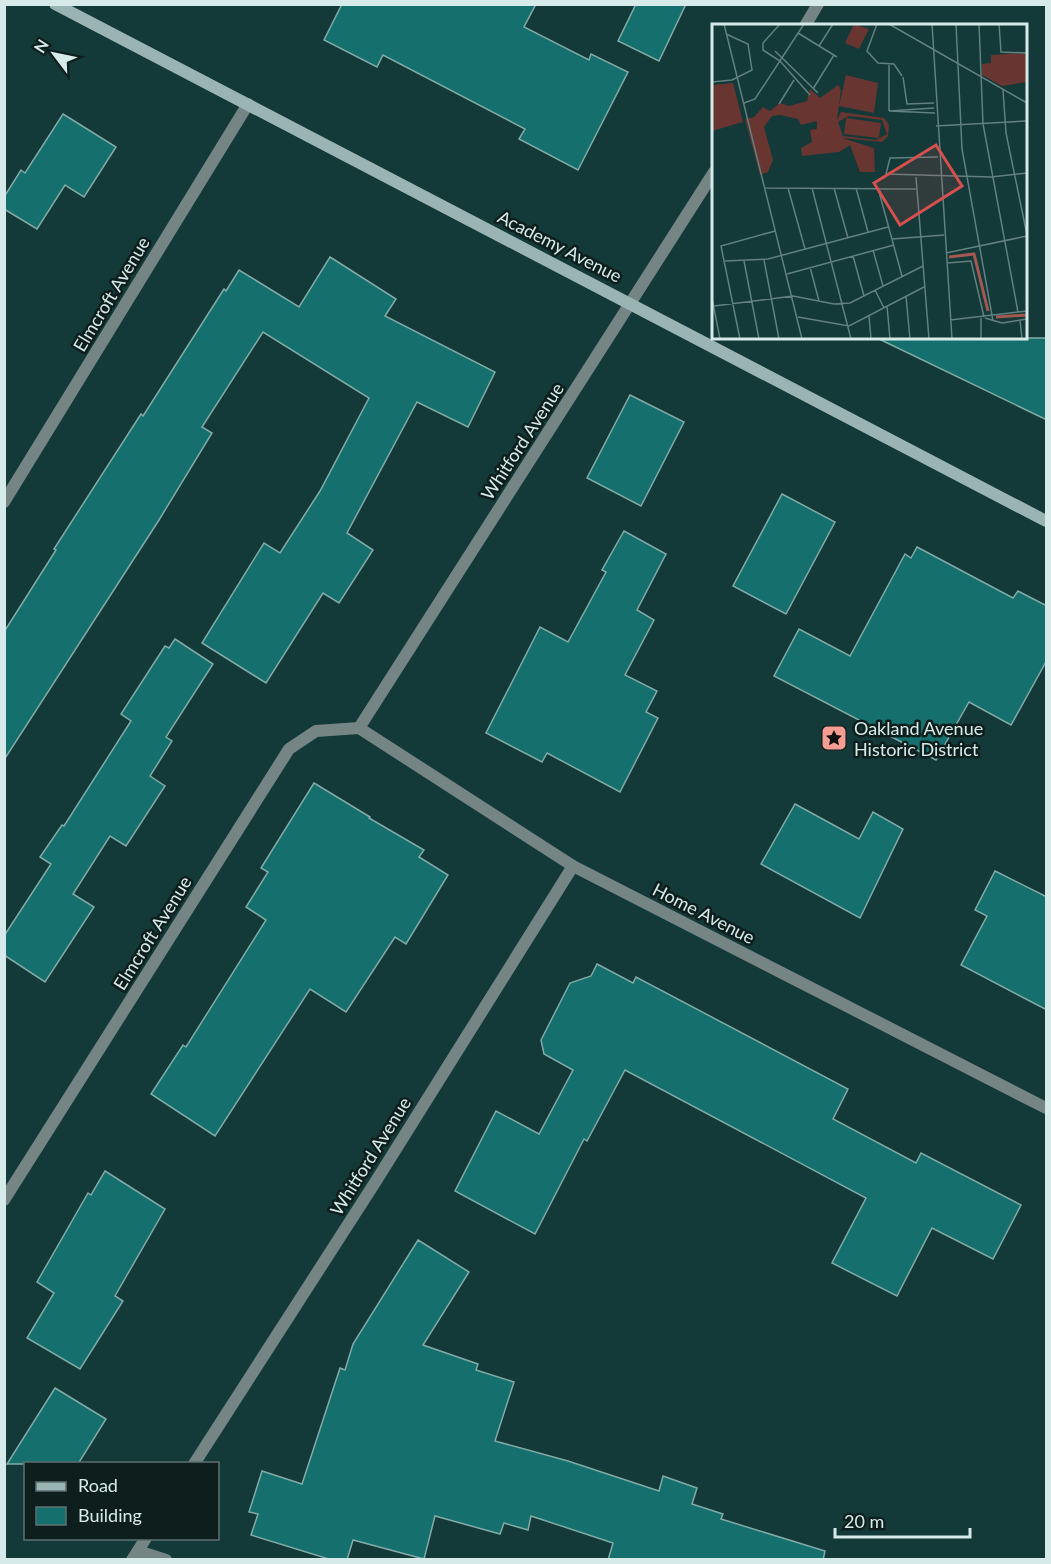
<svg xmlns="http://www.w3.org/2000/svg" width="1051" height="1564" font-family="Lato,sans-serif">
<style>
.building{fill:#15706d;stroke:#82aaa7;stroke-width:1.5}
.lines{fill:none;stroke-linecap:round;stroke-linejoin:round}
.street{stroke:#758584;stroke-width:12}
.secondary{stroke:#99b4b2;stroke-width:12}
.labels{text-anchor:middle;dominant-baseline:central;stroke-width:5;stroke-linejoin:round;paint-order:stroke}
.street-label{font-size:18px;fill:#d6ebe9;stroke:#0e1e1d}
.poi-label{font-size:18px;fill:#d6ebe9;stroke:#0e1e1d;text-anchor:start}
.inset-river{fill:none;stroke:#a35952;stroke-width:3}
.inset-road{fill:none;stroke:#61807f;stroke-width:1.5}
.view{fill:#d64f4f;fill-opacity:0.15;stroke:#d64f4f;stroke-width:3}
.inset-edge{fill:none;stroke:#d6ebe9;stroke-width:3}
</style>
<rect width="100%" height="100%" fill="#133938"/>
<!-- building -->
<g class="building">
<polygon points="342,4 536,4 524,27 589,60 591,54 628,72 578,170 519,139 525,129 383,55 377,67 324,40"/>
<polygon points="636,4 686,4 659,61 618,41"/>
<polygon points="63,114 116,147 84,197 65,185 37,229 4,209 4,197 21,170 25,173"/>
<polygon points="330,257 396,299 385,316 495,372 468,427 417,402 347,533 373,550 339,603 323,593 266,683 202,643 264,543 280,553 320,491 369,398 263,332 202,427 212,433 159,520 4,760 4,632 56,550 54,549 141,414 143,416 224,289 226,291 239,270 299,307"/>
<polygon points="877,338 1047,338 1047,420"/>
<polygon points="630,395 684,422 641,506 587,478"/>
<polygon points="782,494 835,522 786,614 733,586"/>
<polygon points="624,531 666,554 637,610 654,620 625,675 657,691 646,712 658,718 620,792 547,753 542,762 486,733 540,627 568,642 606,572 602,570"/>
<polygon points="917,547 1013,598 1018,591 1047,606 1047,660 1011,725 969,702 936,760 774,676 799,629 850,656 905,554 911,558"/>
<polygon points="175,639 213,664 166,737 172,741 150,776 165,786 126,846 110,836 73,894 94,907 45,982 4,955 4,936 51,864 40,857 62,825 64,826 131,721 121,714 165,646 169,648"/>
<polygon points="314,783 370,817 369,818 424,850 419,857 448,875 406,944 395,937 346,1012 310,989 215,1136 151,1094 183,1045 186,1047 266,920 246,907 268,872 261,868"/>
<polygon points="795,804 859,839 873,812 903,829 860,918 761,864"/>
<polygon points="995,871 1047,897 1047,1010 961,965 987,916 975,910"/>
<polygon points="597,964 633,983 636,977 848,1089 833,1119 916,1163 921,1153 1021,1205 993,1259 932,1228 897,1296 832,1263 866,1198 625,1070 587,1141 584,1139 535,1234 455,1191 496,1111 539,1134 573,1070 544,1054 541,1040 570,983 591,976"/>
<polygon points="105,1171 165,1209 115,1296 123,1301 80,1369 27,1338 54,1293 37,1282 88,1193 91,1195"/>
<polygon points="418,1240 469,1272 423,1345 478,1364 476,1370 514,1382 495,1441 568,1461 659,1491 663,1476 697,1488 692,1504 723,1514 721,1519 825,1551 823,1560 608,1560 613,1543 531,1516 528,1530 504,1523 500,1534 435,1516 424,1559 353,1540 347,1560 332,1560 251,1535 258,1514 249,1512 262,1471 302,1484 340,1368 345,1370 353,1344"/>
<polygon points="55,1388 106,1419 78,1464 7,1464"/>
</g>
<g class="lines">
<!-- street -->
<g class="street">
<polyline points="805,26 818,4"/>
<polyline points="4,502 248,104"/>
<polyline points="359,728 573,866 1046,1108"/>
<polyline points="359,728 714,172"/>
<polyline points="4,1200 289,749 316,731 359,728"/>
<polyline points="194,1464 376,1181 573,866"/>
<polyline points="138,1551 166,1560"/>
<polyline points="132,1560 146,1538"/>
</g>
<!-- secondary -->
<polyline class="secondary" points="55,4 1046,521"/>
</g>
<!-- icons -->
<defs>
<g id="sight-square" transform="scale(1.35)"><rect x="-9" y="-9" width="18" height="18" rx="4" fill="#f59c93" stroke="#0e1e1d"/><path d="M0-6L1.8-2.2L6-1.7L2.9 1.2L3.7 5.4L0 3.3L-3.7 5.4L-2.9 1.2L-6-1.7L-1.8-2.2Z" fill="#111"/></g>
</defs>
<g fill-rule="evenodd">
<use href="#sight-square" x="834" y="738"/>
</g>
<g class="labels">
<!-- street labels -->
<g class="street-label">
<text transform="translate(560 246) rotate(27)">Academy Avenue</text>
<text transform="translate(111 294) rotate(-59)">Elmcroft Avenue</text>
<text transform="translate(522 441) rotate(-57)">Whitford Avenue</text>
<text transform="translate(704 913) rotate(27)">Home Avenue</text>
<text transform="translate(152 933) rotate(-58)">Elmcroft Avenue</text>
<text transform="translate(370 1156) rotate(-58)">Whitford Avenue</text>
</g>
<!-- poi labels -->
<g class="poi-label">
<text x="854" y="728">Oakland Avenue<tspan x="854" dy="21">Historic District</tspan></text>
</g>
</g>
<!-- overview -->
<g transform="translate(712 24)">
<rect width="315" height="315" fill="#133938"/>
<path d="M 142,0 L 157,5 L 147,25 L 133,19 ZM 310,29 L 315,31 L 315,58 L 290,62 L 270,51 L 270,40 L 279,39 L 279,31 ZM 134,51 L 166,59 L 162,89 L 127,82 ZM 21,59 L 31,98 L 0,107 L 0,61 ZM 126,61 L 129,66 L 125,96 L 129,88 L 172,94 L 177,101 L 176,112 L 170,118 L 130,114 L 162,124 L 163,148 L 148,148 L 138,121 L 127,128 L 90,132 L 89,124 L 100,118 L 98,106 L 105,105 L 105,97 L 89,101 L 86,95 L 68,91 L 60,92 L 52,103 L 61,136 L 56,148 L 48,151 L 33,95 L 42,93 L 51,83 L 58,87 L 68,79 L 77,82 L 95,77 L 98,65 L 108,74 ZM 137,92 L 170,96 L 175,110 L 164,116 L 131,112 L 126,98 ZM 134,94 L 169,99 L 167,114 L 132,110 Z" fill="#693530" fill-rule="evenodd"/>
<path class="inset-river" d="M 237,233 L 262,230 L 276,287M 284,293 L 315,291"/>
<path class="inset-road" d="M 12,0 L 90,315M 68,0 L 51,19 L 51,26 L 68,37 L 98,71M 165,0 L 155,27 L 166,39 L 182,40 L 190,52M 177,0 L 315,79M 220,0 L 240,315M 244,0 L 250,125 L 281,297M 267,0 L 271,100 L 306,288M 287,0 L 289,28 L 315,29M 86,9 L 125,33M 107,22 L 121,0M 63,27 L 106,69M 177,41 L 177,87M 191,53 L 195,80 L 222,79M 0,58 L 20,56 L 40,46 L 36,20 L 14,10M 101,65 L 122,31M 291,66 L 294,109 L 315,211M 32,79 L 43,75 L 92,0M 67,80 L 82,56M 177,87 L 223,89M 177,87 L 222,84M 224,102 L 315,97M 226,133 L 178,134 L 174,150 L 279,153 L 315,149M 204,153 L 217,315M 52,164 L 204,165M 76,164 L 93,225M 100,164 L 139,315M 122,164 L 136,214M 144,164 L 156,208M 166,164 L 190,252M 180,215 L 232,211M 161,226 L 171,262M 234,229 L 315,212M 141,232 L 152,272M 52,236 L 67,315M 13,237 L 56,235 L 176,203M 32,237 L 47,315M 235,239 L 259,237 L 272,293M 98,243 L 107,277M 75,250 L 182,221M 163,266 L 172,284M 194,272 L 198,315M 0,274 L 8,315M 2,282 L 81,272 L 122,280 L 138,279 L 211,242M 175,282 L 178,315M 157,292 L 159,315M 86,293 L 137,302 L 212,263M 273,294 L 290,299 L 315,295M 238,296 L 315,287M 308,296 L 310,315M 28,315 L 9,222 L 63,207M 269,315 L 269,294"/>
<path class="view" d="M 224,121 L 250,162 L 188,201 L 162,159 Z"/>
<rect width="315" height="315" class="inset-edge"/>
</g>
<!-- border -->
<rect width="1051" height="1564" fill="none" stroke="#d6ebe9" stroke-width="12"/>
<!-- legend -->
<rect x="24" y="1462" width="195" height="78" fill="#0e1e1d" stroke="#5e706f" stroke-width="1.5"/>
<rect x="36" y="1482" width="30" height="9" fill="#99b4b2" stroke="#5e706f" stroke-width="1.5"/>
<text x="78" y="1492" font-size="18" fill="#d6ebe9">Road</text>
<rect x="36" y="1507" width="30" height="18" fill="#15706d" stroke="#5e706f" stroke-width="1.5"/>
<text x="78" y="1522" font-size="18" fill="#d6ebe9">Building</text>
<!-- north arrow -->
<g transform="translate(54 54) rotate(302)" stroke="#0e1e1d" stroke-width="4.5" paint-order="stroke">
<path d="M0-4.5L10 22L0 15L-10 22Z" fill="#d6ebe9"/>
<text y="-9" font-size="16" font-weight="bold" text-anchor="middle" fill="#d6ebe9">N</text>
</g>
<!-- scale -->
<path d="M835 1528v9h135v-9" fill="none" stroke="#d6ebe9" stroke-width="3"/>
<text x="844" y="1528" font-size="18" fill="#d6ebe9" stroke="#0e1e1d" stroke-width="4.5" paint-order="stroke">20 m</text>
</svg>
